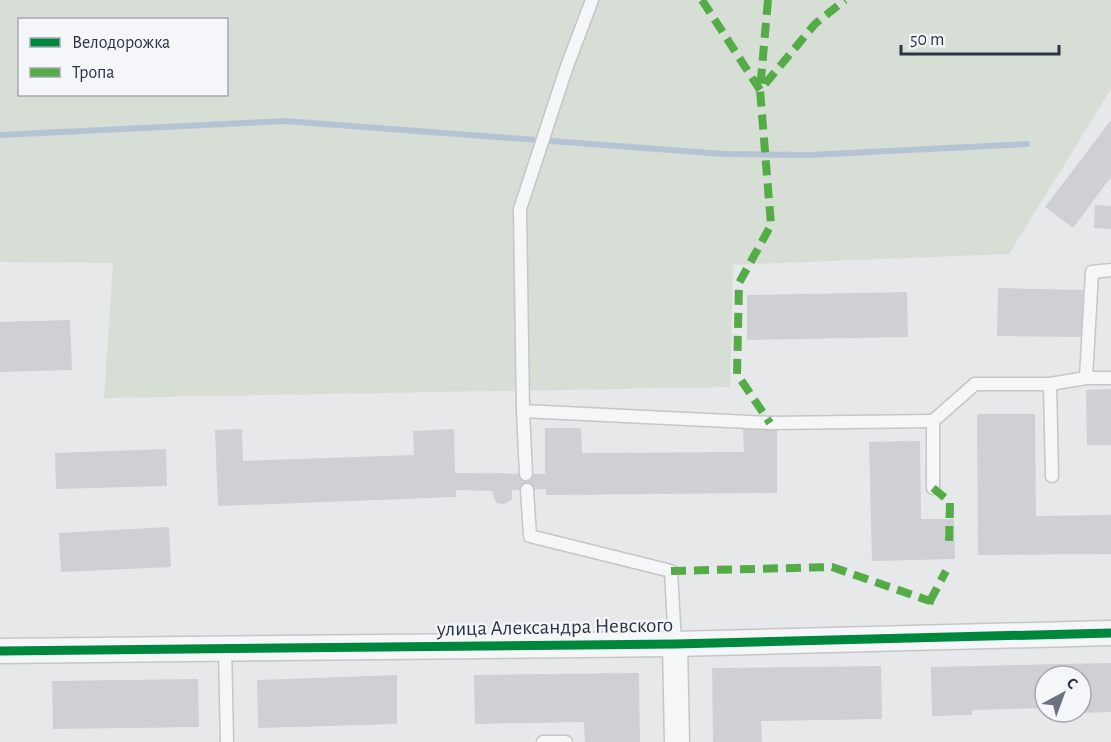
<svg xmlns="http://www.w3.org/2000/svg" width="1111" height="742" font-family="'Alegreya Sans',sans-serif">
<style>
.green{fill:#d6ded6;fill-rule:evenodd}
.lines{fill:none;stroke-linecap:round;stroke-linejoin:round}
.stream{stroke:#b4c4d5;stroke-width:6}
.building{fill:#ced0d3}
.lane-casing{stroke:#c4c6c8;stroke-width:15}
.street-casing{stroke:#c4c6c8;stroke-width:27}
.lane{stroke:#f5f6f7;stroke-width:12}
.street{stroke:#f5f6f7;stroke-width:24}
.quiet{stroke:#54ac47;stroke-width:8;stroke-dasharray:15 8;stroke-linecap:butt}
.cycleway-casing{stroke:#f4f6f9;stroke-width:13}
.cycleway{stroke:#00873e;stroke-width:9}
.labels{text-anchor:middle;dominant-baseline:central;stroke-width:4.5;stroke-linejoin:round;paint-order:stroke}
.street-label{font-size:21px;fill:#2b3445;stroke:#f4f6f9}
</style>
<rect width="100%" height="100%" fill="#e6e8ea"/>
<!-- green -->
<path class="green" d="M 0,0 L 1111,0 L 1111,89 L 1009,254 L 733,265 L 730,387 L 104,398 L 113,263 L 0,262 ZM 20,20 L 226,20 L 226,94 L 20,94 Z"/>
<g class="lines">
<!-- stream -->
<polyline class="stream" points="0,135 285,121 724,154 810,155 1027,144"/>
</g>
<!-- building -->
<g class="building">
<polygon points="1111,120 1111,177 1073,228 1045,207"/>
<polygon points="1095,205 1111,206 1111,229 1094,228"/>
<polygon points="998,288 1083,290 1082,337 997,336"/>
<polygon points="907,292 908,337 747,340 747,295"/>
<polygon points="70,320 72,370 0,372 0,322"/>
<polygon points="1111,389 1111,445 1087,445 1086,390"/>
<polygon points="977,414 1035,414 1036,516 1111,515 1111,554 978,555"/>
<polygon points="545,428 581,428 582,453 744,452 743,429 777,429 777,493 546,495 546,489 512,490 512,500 504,504 496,503 492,491 456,490 456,497 218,506 215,430 242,429 243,461 414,455 413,431 454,429 455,473 545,474"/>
<polygon points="920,441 921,519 954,519 955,559 872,561 869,442"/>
<polygon points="166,449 167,486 56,489 55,453"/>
<polygon points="169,527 171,567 61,572 59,533"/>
<polygon points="1111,663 1111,712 1081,713 1081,676 1045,676 1045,708 972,710 972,715 932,716 931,667"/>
<polygon points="881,666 882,719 761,721 762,742 713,742 712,668"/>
<polygon points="639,673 640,742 585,742 584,722 475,724 474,675"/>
<polygon points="397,675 397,724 258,728 257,680"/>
<polygon points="198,679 199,727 53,729 52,681"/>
</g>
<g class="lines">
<!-- lane casing -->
<g class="lane-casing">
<g id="lane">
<polyline points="592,0 566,69 520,209 523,411 770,423 933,421"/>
<polyline points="1086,378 1092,272 1111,270"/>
<polyline points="1050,384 1052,476"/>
<polyline points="523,411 526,474"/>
<polyline points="933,488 933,421 975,384 1050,384 1086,378 1111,378"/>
<polyline points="527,490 530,536 671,571 675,644"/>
<polyline points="225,648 227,742"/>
<polyline points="543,742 566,742"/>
</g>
</g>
<!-- street casing -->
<g class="street-casing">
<g id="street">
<polyline points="675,644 677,742"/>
<polyline points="0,651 675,644 1111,633"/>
</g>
</g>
<!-- lane -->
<use href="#lane" class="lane"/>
<!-- street -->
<use href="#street" class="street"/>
<!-- quiet -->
<g class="quiet">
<polyline points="702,0 760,90 815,24 845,0"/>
<polyline points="768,0 760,90 771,225 739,283 737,374 770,423"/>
<polyline points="933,488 950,502 949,545"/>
<polyline points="671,571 832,567 930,601 928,610"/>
<polyline points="930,601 946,571"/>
</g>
<!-- cycleway casing -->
<g class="cycleway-casing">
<polyline id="cycleway" points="0,651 675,644 1111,633"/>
</g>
<!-- cycleway -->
<use href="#cycleway" class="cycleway"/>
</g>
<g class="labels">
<!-- street labels -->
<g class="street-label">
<text transform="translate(555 627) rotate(-1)">улица Александра Невского</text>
</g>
</g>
<!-- legend -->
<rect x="18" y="18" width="210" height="78" fill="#f4f6f9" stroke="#a4a8b1" stroke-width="1.5"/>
<rect x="30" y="38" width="30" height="9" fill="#00873e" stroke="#a4a8b1" stroke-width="1.5"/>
<text x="72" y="48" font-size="18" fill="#2b3445">Велодорожка</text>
<rect x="30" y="68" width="30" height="9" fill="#54ac47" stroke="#a4a8b1" stroke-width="1.5"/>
<text x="72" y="78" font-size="18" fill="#2b3445">Тропа</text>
<!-- north arrow -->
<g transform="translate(1063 694) rotate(41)"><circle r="28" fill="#f4f6f9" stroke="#a4a8b1" stroke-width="1.5"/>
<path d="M0-4.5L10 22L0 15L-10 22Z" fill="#6c737f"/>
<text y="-9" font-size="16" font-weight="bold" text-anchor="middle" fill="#2b3445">С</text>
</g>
<!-- scale -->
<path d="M901 45v9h158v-9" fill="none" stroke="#2b3445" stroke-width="3"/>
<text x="910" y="45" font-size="18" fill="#2b3445" stroke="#f4f6f9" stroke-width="4.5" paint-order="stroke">50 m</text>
</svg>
